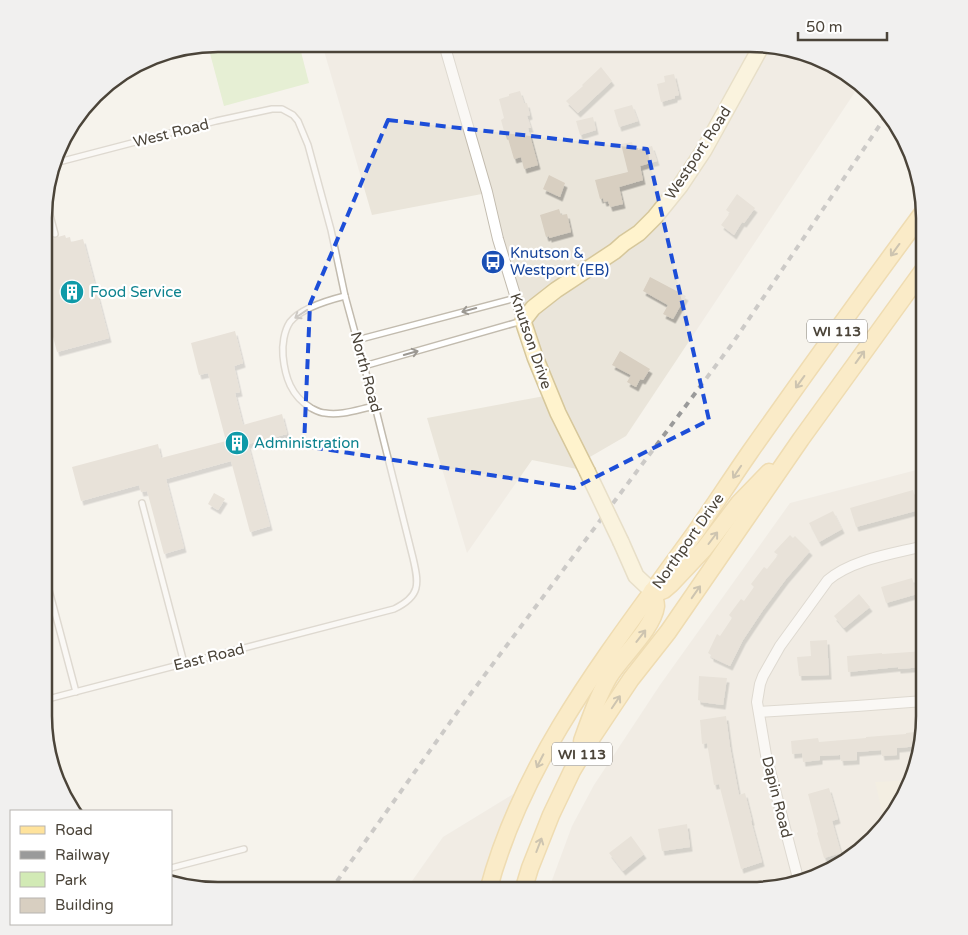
<svg xmlns="http://www.w3.org/2000/svg" width="968" height="935" font-family="'Varela Round',sans-serif">
<style>
.residential{fill:#eae5da}
.education{fill:#efe8d6}
.green{fill:#d2eab5}
.building{fill:#d8cfc1;filter:url(#shadow)}
.lines{fill:none;stroke-linecap:round;stroke-linejoin:round}
.lane-casing{stroke:#c2bbae;stroke-width:8}
.street-casing{stroke:#c2bbae;stroke-width:12}
.secondary-casing{stroke:#d6c79b;stroke-width:18}
.primary-casing{stroke:#e6c16a;stroke-width:19}
.lane{stroke:#fff;stroke-width:5}
.street{stroke:#fff;stroke-width:10}
.secondary{stroke:#fff3cd;stroke-width:15}
.primary{stroke:#ffe39c;stroke-width:16}
.rail{stroke:#9a9a9a;stroke-width:4;stroke-dasharray:6 6;stroke-linecap:butt}
.secondary-bridge-casing{stroke:#d6c79b;stroke-width:18;stroke-linecap:butt}
.secondary-bridge{stroke:#fff3cd;stroke-width:15}
.oneway{stroke:#9c8c66}
.oneway2{stroke:#9c9892}
.marked{fill:none;stroke:#1d4ed8;stroke-width:4;stroke-dasharray:10 6;stroke-linejoin:round}
.labels{text-anchor:middle;dominant-baseline:central;stroke-width:4.5;stroke-linejoin:round;paint-order:stroke}
.shield{fill:#fff;stroke:#817c74;stroke-width:1}
.shield-label{font-size:14px;font-weight:bold;fill:#4b4439}
.street-label{font-size:15px;fill:#4b4439;stroke:#fff}
.transit-label{font-size:15px;fill:#164399;stroke:#fff;text-anchor:start}
.culture-label{font-size:15px;fill:#0d838f;stroke:#fff;text-anchor:start}
.rim{fill:none;stroke:#4b4439;stroke-width:2.5}
</style>
<defs>
<filter id="shadow"><feDropShadow dx="2.5" dy="4.5" stdDeviation="0" flood-color="#0004"/></filter>
</defs>
<rect width="100%" height="100%" fill="#f6f3ec"/>
<!-- residential -->
<g class="residential">
<polygon points="322,44 772,45 837,67 859,86 626,436 583,461 587,471 532,460 467,553 427,418 550,395 487,193 372,215"/>
<polygon points="924,468 924,728 906,794 856,855 816,878 761,891 548,891 572,826 594,785 660,685 790,503"/>
<polygon points="528,785 488,891 405,891 443,837"/>
</g>
<!-- education -->
<polygon class="education" points="910,780 906,794 884,821 875,782"/>
<!-- green -->
<polygon class="green" points="219,44 299,44 309,83 224,106 208,46"/>
<!-- building -->
<g class="building">
<polygon points="601,67 612,81 578,113 566,101 583,86 582,85"/>
<polygon points="674,74 679,95 675,96 675,98 661,102 657,84 665,82 664,76"/>
<polygon points="520,91 524,103 527,103 530,115 527,116 531,128 528,128 538,165 524,169 521,157 514,159 507,135 505,135 501,120 504,118 499,99 509,96 509,94"/>
<polygon points="632,105 638,121 619,127 614,110"/>
<polygon points="593,117 596,130 580,135 576,121"/>
<polygon points="632,142 634,149 638,148 638,150 652,146 657,161 640,166 643,180 619,187 623,204 610,207 608,201 604,202 603,198 600,199 595,180 628,172 621,144"/>
<polygon points="549,175 565,183 560,197 543,189"/>
<polygon points="737,194 755,208 744,223 742,222 734,235 721,225 730,213 726,210"/>
<polygon points="559,209 561,215 567,214 571,232 549,238 549,236 546,237 540,215"/>
<polygon points="65,235 66,238 70,237 71,242 83,239 109,338 57,352 46,310 47,240"/>
<polygon points="650,277 686,296 673,319 663,314 668,305 643,291"/>
<polygon points="235,331 243,363 234,366 240,392 235,393 243,425 282,414 287,434 248,444 270,526 250,532 231,461 166,479 184,548 164,554 147,491 141,492 139,485 81,501 72,467 158,444 161,458 226,441 208,373 199,375 191,343"/>
<polygon points="620,351 650,369 643,380 640,379 636,387 627,382 631,375 612,365"/>
<polygon points="913,490 919,510 856,527 850,508"/>
<polygon points="214,493 225,499 218,510 208,504"/>
<polygon points="833,511 842,529 819,542 809,523"/>
<polygon points="790,535 793,538 795,536 810,551 786,579 763,610 743,640 730,666 711,657 711,655 708,653 717,634 720,636 732,618 729,615 741,599 744,601 754,587 751,584 764,567 767,569 778,555 774,552"/>
<polygon points="912,578 917,594 886,603 881,587"/>
<polygon points="859,594 870,607 844,628 834,616"/>
<polygon points="827,640 829,675 799,676 797,657 811,656 810,641"/>
<polygon points="924,651 924,667 898,669 898,667 848,672 847,656 882,653 882,654"/>
<polygon points="699,676 727,678 723,705 701,702 701,701 698,700"/>
<polygon points="726,716 730,747 739,795 745,793 752,821 751,821 762,862 741,869 719,784 714,785 707,743 702,744 700,720"/>
<polygon points="923,731 919,746 897,748 897,755 882,756 881,750 857,752 857,760 841,761 840,755 820,756 820,760 803,762 802,753 792,754 791,741 818,738 819,742 866,738 866,737 906,734 906,733"/>
<polygon points="829,788 838,819 832,821 841,853 824,858 817,833 818,832 808,794"/>
<polygon points="687,824 690,847 662,851 658,829"/>
<polygon points="631,836 644,854 623,871 609,853"/>
</g>
<g class="lines">
<!-- lane casing -->
<g class="lane-casing">
<g id="lane">
<polyline points="47,204 55,234"/>
<path d="M 345,296 C 329,300 301,308 290,322 C 284,331 282,345 283,356 C 285,377 291,396 311,408 C 315,410 320,413 325,413 C 341,416 359,409 375,406"/>
<polyline points="357,340 516,298"/>
<polyline points="364,366 522,321"/>
<polyline points="142,503 184,663"/>
<polyline points="45,575 76,692"/>
<path d="M 44,700 L 394,609 C 421,596 419,584 413,558 L 375,406 L 345,296 L 331,230 L 308,145 L 298,121 L 293,115 L 282,109 L 272,109 L 216,121 L 55,163"/>
<polyline points="171,868 244,849"/>
</g>
</g>
<!-- street casing -->
<g class="street-casing">
<g id="street">
<polyline points="444,44 487,192 498,239 523,321"/>
<polyline points="759,712 857,706 924,701"/>
<path d="M 799,882 L 766,755 L 757,702 L 760,684 L 763,676 L 780,646 L 828,580 C 853,559 893,554 924,546"/>
</g>
</g>
<!-- secondary casing -->
<g class="secondary-casing">
<g id="secondary">
<polyline points="587,471 558,413 535,357 523,321 533,308 556,290 615,251 624,243 639,233 655,217 680,186 704,150 762,45"/>
<polyline points="621,542 636,576 652,591"/>
</g>
</g>
<!-- primary casing -->
<g class="primary-casing">
<g id="primary">
<polyline points="655,592 659,592 664,590 671,584 704,549 739,503 769,472"/>
<path d="M 582,741 C 590,719 597,697 609,677 C 621,657 653,629 656,606 C 656,601 654,596 652,591"/>
<path d="M 488,891 C 524,754 616,643 697,530 C 715,504 732,478 750,452 C 807,371 865,291 924,211"/>
<polyline points="523,891 530,868 551,815 572,771 591,739 631,679 668,632 801,439 924,269"/>
</g>
</g>
<!-- lane -->
<use href="#lane" class="lane"/>
<!-- street -->
<use href="#street" class="street"/>
<!-- secondary -->
<use href="#secondary" class="secondary"/>
<!-- primary -->
<use href="#primary" class="primary"/>
<!-- rail -->
<polyline class="rail" points="330,891 466,700 732,344 888,113"/>
<!-- secondary-bridge casing -->
<g class="secondary-bridge-casing">
<polyline id="secondary-bridge" points="587,471 621,542"/>
</g>
<!-- secondary-bridge -->
<use href="#secondary-bridge" class="secondary-bridge"/>
</g>
<!-- one-way arrows -->
<defs><path id="oneway-shaft" d="M-6 0H5M1.5-3L5.5 0L1.5 3" fill="none" stroke-width="1.6" stroke-linecap="round" stroke-linejoin="round" transform="scale(1.25)"/></defs>
<g class="oneway">
<use href="#oneway-shaft" transform="translate(895 250) rotate(126)"/>
<use href="#oneway-shaft" transform="translate(860 357) rotate(-54)"/>
<use href="#oneway-shaft" transform="translate(800 382) rotate(126)"/>
<use href="#oneway-shaft" transform="translate(737 472) rotate(124)"/>
<use href="#oneway-shaft" transform="translate(713 538) rotate(-53)"/>
<use href="#oneway-shaft" transform="translate(696 592) rotate(-55)"/>
<use href="#oneway-shaft" transform="translate(641 636) rotate(-52)"/>
<use href="#oneway-shaft" transform="translate(616 702) rotate(-56)"/>
<use href="#oneway-shaft" transform="translate(540 761) rotate(117)"/>
<use href="#oneway-shaft" transform="translate(539 845) rotate(-69)"/>
</g>
<g class="oneway2">
<use href="#oneway-shaft" transform="translate(469 310) rotate(165)"/>
<use href="#oneway-shaft" transform="translate(301 314) rotate(146)"/>
<use href="#oneway-shaft" transform="translate(411 353) rotate(-16)"/>
</g>
<!-- marked area -->
<path d="M0 0H968V935H0ZM 388,120 L 647,149 L 709,420 L 574,488 L 304,446 L 310,304 Z" fill="#f6f3ec" fill-opacity=".55" fill-rule="evenodd"/>
<path class="marked" d="M 388,120 L 647,149 L 709,420 L 574,488 L 304,446 L 310,304 Z"/>
<!-- icons -->
<defs>
<g id="bus-disc" transform="scale(1.25)"><circle r="9.5" fill="#1a4fb4" stroke="#fff"/><path d="M-5-6H5V4H4V6H2V4H-2V6H-4V4H-5ZM-3.5-4V0h7V-4ZM-3.5 1.2v1.5H-2V1.2ZM2 1.2v1.5H3.5V1.2Z" fill="#fff"/></g>
<g id="building-disc" transform="scale(1.25)"><circle r="9.5" fill="#0f9aa8" stroke="#fff"/><path d="M-4-6H4V6H1V3H-1V6H-4ZM-2.5-4.3h1.7v1.8h-1.7ZM.8-4.3h1.7v1.8H.8ZM-2.5-1h1.7V.8h-1.7ZM.8-1h1.7V.8H.8Z" fill="#fff"/></g>
</defs>
<g fill-rule="evenodd">
<use href="#bus-disc" x="493" y="262"/>
<use href="#building-disc" x="72" y="292"/>
<use href="#building-disc" x="237" y="443"/>
</g>
<g class="labels">
<!-- shield labels -->
<g class="shield">
<rect x="807" y="319.5" width="60" height="23" rx="4"/>
<rect x="552" y="742.5" width="60" height="23" rx="4"/>
</g>
<g class="shield-label">
<text x="837" y="331">WI 113</text>
<text x="582" y="754">WI 113</text>
</g>
<!-- street labels -->
<g class="street-label">
<text transform="translate(171 133) rotate(-14)">West Road</text>
<text transform="translate(698 153) rotate(-57)">Westport Road</text>
<text transform="translate(531 341) rotate(71)">Knutson Drive</text>
<text transform="translate(366 372) rotate(75)">North Road</text>
<text transform="translate(688 541) rotate(-55)">Northport Drive</text>
<text transform="translate(209 657) rotate(-14)">East Road</text>
<text transform="translate(777 797) rotate(76)">Dapin Road</text>
</g>
<!-- transit labels -->
<g class="transit-label">
<text x="510" y="253">Knutson &amp;<tspan x="510" dy="17">Westport (EB)</tspan></text>
</g>
<!-- culture labels -->
<g class="culture-label">
<text x="90" y="292">Food Service</text>
<text x="254" y="443">Administration</text>
</g>
</g>
<!-- crop -->
<path d="M0 0H968V935H0ZM218 52H750A166 166 0 0 1 916 218V716A166 166 0 0 1 750 882H218A166 166 0 0 1 52 716V218A166 166 0 0 1 218 52Z" fill="#f1f0ef" fill-rule="evenodd"/>
<path class="rim" d="M218 52H750A166 166 0 0 1 916 218V716A166 166 0 0 1 750 882H218A166 166 0 0 1 52 716V218A166 166 0 0 1 218 52Z"/>
<!-- legend -->
<rect x="10" y="810" width="162" height="115" fill="#ffffff" stroke="#b7b4b0"/>
<rect x="20" y="826" width="25" height="8" fill="#ffe39c" stroke="#b7b4b0"/>
<text x="55" y="835" font-size="15" fill="#4b4439">Road</text>
<rect x="20" y="851" width="25" height="8" fill="#9a9a9a" stroke="#b7b4b0"/>
<text x="55" y="860" font-size="15" fill="#4b4439">Railway</text>
<rect x="20" y="872" width="25" height="15" fill="#d2eab5" stroke="#b7b4b0"/>
<text x="55" y="885" font-size="15" fill="#4b4439">Park</text>
<rect x="20" y="898" width="25" height="15" fill="#d8cfc1" stroke="#b7b4b0"/>
<text x="55" y="910" font-size="15" fill="#4b4439">Building</text>
<!-- scale -->
<path d="M798 32v8h89v-8" fill="none" stroke="#4b4439" stroke-width="2.5"/>
<text x="806" y="32" font-size="15" fill="#4b4439" stroke="#ffffff" stroke-width="4" paint-order="stroke">50 m</text>
</svg>
